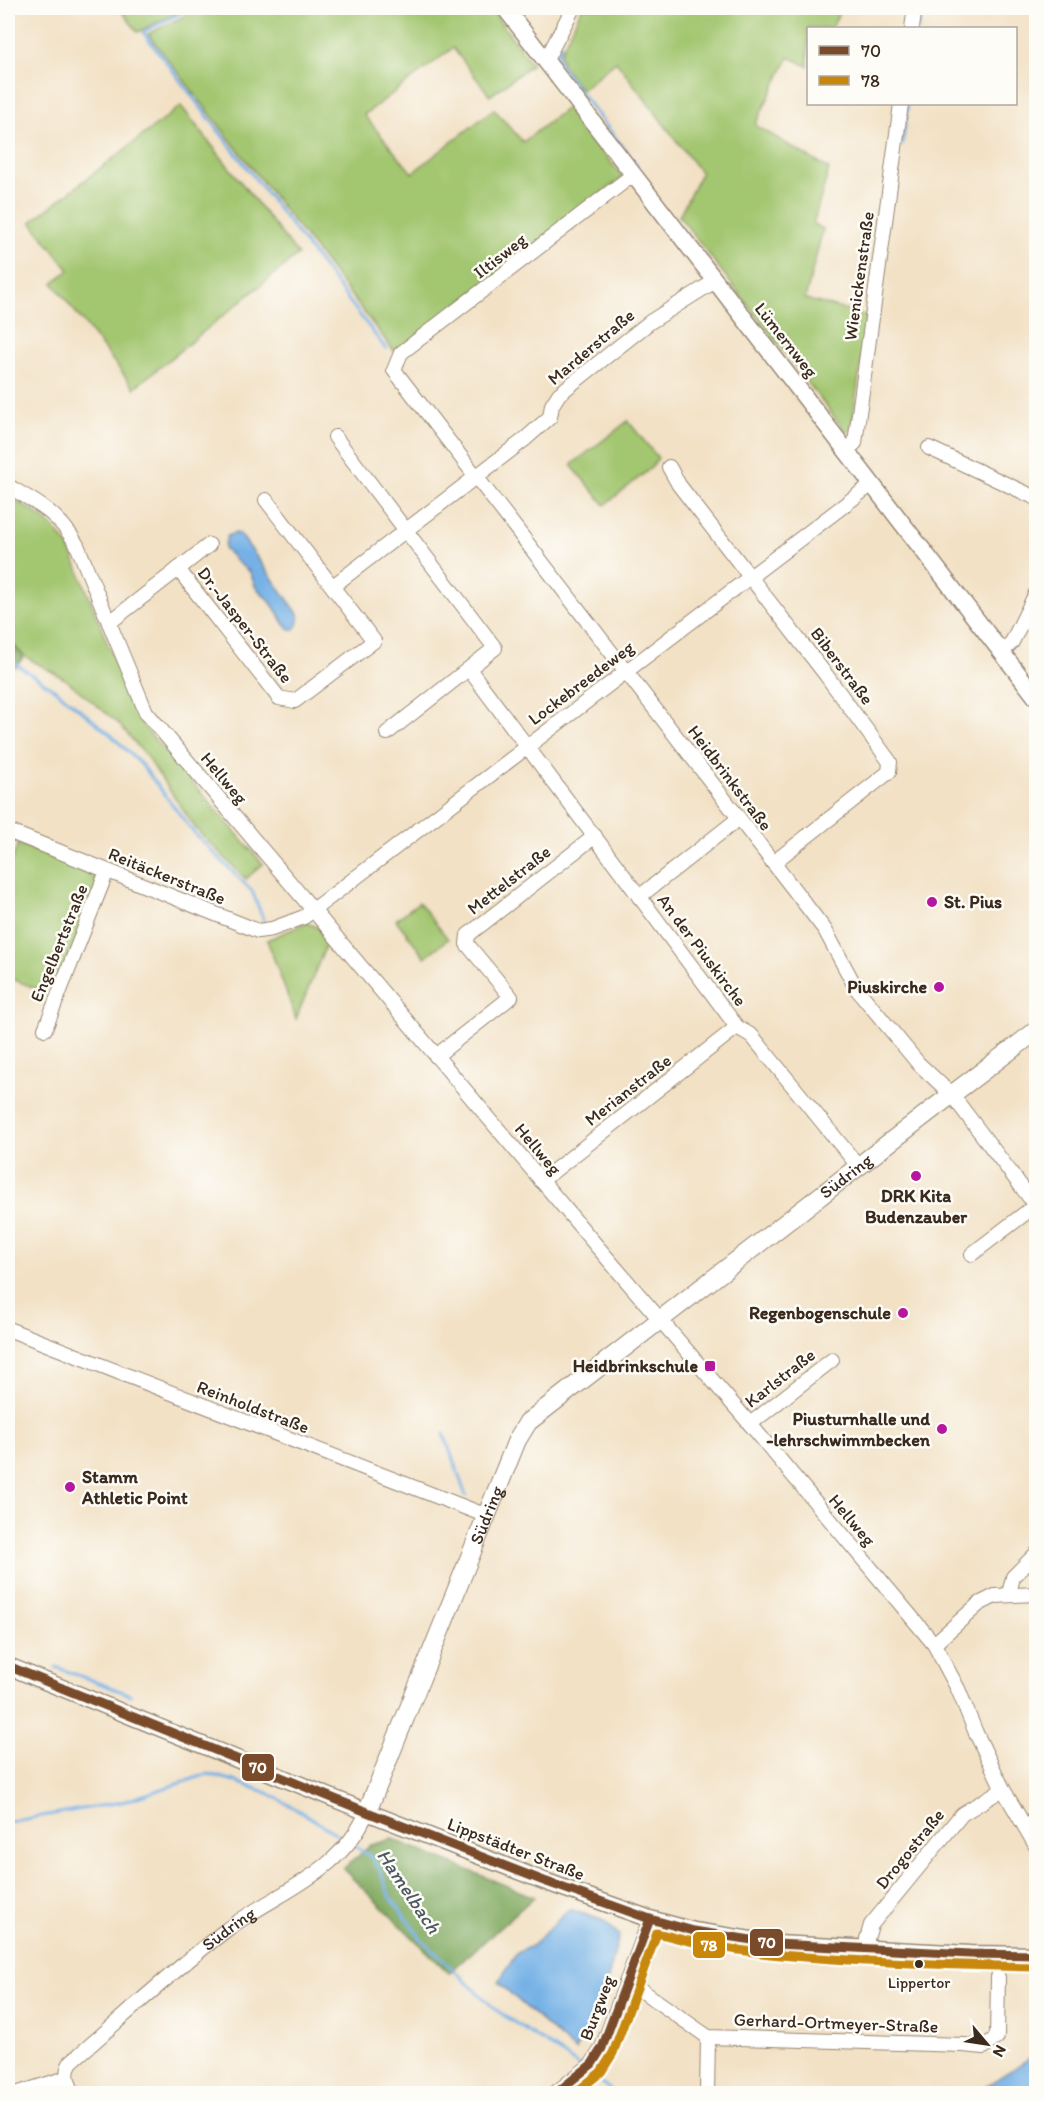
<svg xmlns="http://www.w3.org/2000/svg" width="1044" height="2101" font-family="Itim,sans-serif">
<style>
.green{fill:#a3c66f;stroke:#6f7846;stroke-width:1.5}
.forest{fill:#82ab62;stroke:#5e6a40;stroke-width:1.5}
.water{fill:#75b1e6;stroke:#586e82;stroke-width:1.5}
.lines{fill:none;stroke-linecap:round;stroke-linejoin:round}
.stream{stroke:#75b1e6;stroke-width:3}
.minor-casing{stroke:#968672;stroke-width:16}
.tertiary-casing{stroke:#968672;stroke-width:19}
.secondary-casing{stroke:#968672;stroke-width:20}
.minor{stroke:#fff;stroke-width:14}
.tertiary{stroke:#fff;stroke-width:16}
.secondary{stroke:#fff;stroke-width:18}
.bus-1-casing{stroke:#fdfcf7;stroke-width:14}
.bus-2-casing{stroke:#fdfcf7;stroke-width:14}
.bus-1{stroke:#7a4b2a;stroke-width:9}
.bus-2{stroke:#c88708;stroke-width:9}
.poi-dot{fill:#b5179e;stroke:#fdfcf7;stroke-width:2}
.bus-dot{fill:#3b2a1e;stroke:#fdfcf7;stroke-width:2}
.labels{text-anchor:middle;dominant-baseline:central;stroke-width:5;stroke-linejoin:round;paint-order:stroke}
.bus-label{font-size:16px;fill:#3b2a1e;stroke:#fdfcf7}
.street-label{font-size:18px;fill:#3b2a1e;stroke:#fdfcf7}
.poi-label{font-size:18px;font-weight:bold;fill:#3b2a1e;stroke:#fdfcf7;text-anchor:end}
.water-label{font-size:20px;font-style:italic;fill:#4f5964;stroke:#fdfcf7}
.line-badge{stroke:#fdfcf7;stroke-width:2}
.badge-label{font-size:16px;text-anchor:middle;font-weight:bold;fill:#fff}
</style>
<rect width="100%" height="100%" fill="#fdfcf7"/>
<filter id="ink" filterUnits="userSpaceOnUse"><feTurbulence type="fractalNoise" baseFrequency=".0167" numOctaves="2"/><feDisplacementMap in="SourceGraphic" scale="12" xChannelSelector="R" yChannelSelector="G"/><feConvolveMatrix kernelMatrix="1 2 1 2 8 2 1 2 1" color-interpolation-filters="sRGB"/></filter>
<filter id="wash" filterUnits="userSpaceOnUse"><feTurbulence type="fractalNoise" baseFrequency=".008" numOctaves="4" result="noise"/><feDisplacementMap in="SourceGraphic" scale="24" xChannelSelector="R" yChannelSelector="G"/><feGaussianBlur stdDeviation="1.35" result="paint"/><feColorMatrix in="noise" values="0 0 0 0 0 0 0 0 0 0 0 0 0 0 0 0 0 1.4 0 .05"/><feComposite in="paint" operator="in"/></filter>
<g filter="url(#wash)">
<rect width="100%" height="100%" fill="#f2e1c5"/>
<!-- green -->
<g class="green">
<polygon points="119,8 186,8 138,32"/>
<polygon points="200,8 490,8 532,64 490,96 453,48 364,115 412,173 494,109 523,142 567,108 623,177 402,347 394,351 148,34"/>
<polygon points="582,8 841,8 832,28 808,28 808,66 789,57 755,125 829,169 813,224 823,229 805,299 868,316 851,430 846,432 679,216 701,173 616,61 581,90 562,64 560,53"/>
<polygon points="181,106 298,255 134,388 53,283 69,270 31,222"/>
<polygon points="628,421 658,458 651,468 605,505 571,465"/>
<path d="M 10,497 C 39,514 53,522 71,551 L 138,720 L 263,864 L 246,879 L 197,830 L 146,756 L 119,724 L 65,679 L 24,656 L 8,640 L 8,501 Z"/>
<polygon points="18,844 92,874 98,884 60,980 47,983 44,992 8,977 8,871"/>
<polygon points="419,902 448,939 425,957 396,920"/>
<polygon points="306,923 317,927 328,940 296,1019 267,940"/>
</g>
<!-- forest -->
<g class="forest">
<polygon points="8,640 24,656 16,667 8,662"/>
<polygon points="392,1839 534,1897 449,1973 343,1869 371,1845"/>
</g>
<!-- water -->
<g class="water">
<path d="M 235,533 L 240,534 L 299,615 C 300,622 299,627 292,630 L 286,626 L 272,604 L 255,586 L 250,572 L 239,564 L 224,548 L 227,536 Z"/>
<polygon points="569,1909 604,1921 619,1935 609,1975 595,2012 575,2051 498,1982 517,1953 533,1945"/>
<polygon points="1036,2054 1036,2082 1019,2093 977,2093 989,2084"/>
</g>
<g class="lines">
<!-- stream -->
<g class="stream">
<polyline points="191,8 143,32 386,349"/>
<polyline points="919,28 922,8"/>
<polyline points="561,45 557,53 560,66 637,166"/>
<polyline points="902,145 908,104"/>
<polyline points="8,659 57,691 111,735 141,764 195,834 252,891 264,921"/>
<polyline points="444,1434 466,1496"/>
<polyline points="56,1667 131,1695"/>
<polyline points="8,1822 122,1802 208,1774 231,1780 268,1793 303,1813 346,1840"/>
<polyline points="352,1844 371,1857 381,1872 389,1895 422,1940 496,2010 581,2067"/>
<polyline points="588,2073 616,2094"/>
</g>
</g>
</g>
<g filter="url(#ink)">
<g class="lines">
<!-- minor casing -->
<g class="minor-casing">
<g id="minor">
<polyline points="912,28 915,8"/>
<polyline points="546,60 573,8"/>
<polyline points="634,174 401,353 394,370 825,930 856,988 918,1063 952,1095 1036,1206"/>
<polyline points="335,437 495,648 387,733"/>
<polyline points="929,448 1036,498"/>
<polyline points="846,451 855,443 901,104"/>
<polyline points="669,467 679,485 826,675 890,762 889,772 773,863"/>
<path d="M 8,486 C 39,504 58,513 77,545 L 146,712 L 595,1244 L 750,1424 L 934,1644 L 958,1689 L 976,1733 L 1003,1789 L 1036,1846"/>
<polyline points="178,569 279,698 295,701 374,641 266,500"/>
<polyline points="333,586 524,440 550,417 552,405 559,394 650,322 715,281"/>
<polyline points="109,623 209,545"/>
<polyline points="1002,652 1012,642 1036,593"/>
<polyline points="469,669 737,1027 752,1036 859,1167"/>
<polyline points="8,831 258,931 272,929 304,917 872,484"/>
<polyline points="639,897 738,819"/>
<polyline points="45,1029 107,871"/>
<polyline points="436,1056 511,997 467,944 468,935 595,836"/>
<polyline points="541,1181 737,1027"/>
<polyline points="972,1254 1036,1205"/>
<polyline points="8,1329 487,1516"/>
<polyline points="750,1424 832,1360"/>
<polyline points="1009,1594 1013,1577 1036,1554"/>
<polyline points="934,1644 979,1604 995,1596 1036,1594"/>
<polyline points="867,1949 867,1939 871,1925 962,1814 1003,1789"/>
<polyline points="626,1982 638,1988 708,2037 963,2045 984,2047 997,2037 998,1977"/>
<polyline points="16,2094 67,2078"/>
<path id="s1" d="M 73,2094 C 68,2081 64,2073 71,2062 C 122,2018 172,1971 225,1931 C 276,1892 340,1875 367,1812"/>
<polyline points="554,2094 592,2064 602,2048 650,1919"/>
<polyline points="707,2094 708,2037"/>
</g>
</g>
<!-- tertiary casing -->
<g class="tertiary-casing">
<g id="tertiary">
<polyline points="505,8 1036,697"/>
<polyline points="8,1666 367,1812 544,1881 650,1919 694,1931 777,1944 970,1954 1036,1955"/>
</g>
</g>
<!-- secondary casing -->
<g class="secondary-casing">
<g id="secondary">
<path id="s2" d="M 367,1812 L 517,1440 L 528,1422 L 934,1108 L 1036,1031"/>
</g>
</g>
<!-- minor -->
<use href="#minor" class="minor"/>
<!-- tertiary -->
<use href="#tertiary" class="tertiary"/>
<!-- secondary -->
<use href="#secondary" class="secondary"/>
<!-- bus-1 casing -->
<g class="bus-1-casing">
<g id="bus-1">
<polyline points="8,1666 367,1812 544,1881 650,1919 694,1931 777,1944 970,1954 1036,1955"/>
<polyline points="555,2094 592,2064 602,2048 650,1919"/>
</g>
</g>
<!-- bus-2 casing -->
<g class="bus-2-casing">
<path id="bus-2" d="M 574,2094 L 601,2072 L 613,2053 L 657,1933 C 728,1953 794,1957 866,1961 C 923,1964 979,1966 1036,1967"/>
</g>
<!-- bus-1 -->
<use href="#bus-1" class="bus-1"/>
<!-- bus-2 -->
<use href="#bus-2" class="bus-2"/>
</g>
</g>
<!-- markers -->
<g class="poi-dot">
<circle cx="932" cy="902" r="6"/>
<circle cx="939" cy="987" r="6"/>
<circle cx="916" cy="1176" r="6"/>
<circle cx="903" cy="1313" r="6"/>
<rect x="704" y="1360" width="12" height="12" rx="3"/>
<circle cx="942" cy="1429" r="6"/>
<circle cx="70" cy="1487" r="6"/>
</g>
<circle class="bus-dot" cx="919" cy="1964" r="5"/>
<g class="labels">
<!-- bus labels -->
<g class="bus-label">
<text x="919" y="1982">Lippertor</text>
</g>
<!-- street labels -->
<g class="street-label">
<text transform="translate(500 256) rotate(-38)">Iltisweg</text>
<text transform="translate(859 276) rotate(-82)">Wienickenstraße</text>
<text transform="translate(786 340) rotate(52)">Lümernweg</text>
<text transform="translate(591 347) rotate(-40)">Marderstraße</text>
<text transform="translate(245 625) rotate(52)">Dr.-Jasper-Straße</text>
<text transform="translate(842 666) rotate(53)">Biberstraße</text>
<text transform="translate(581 683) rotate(-37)">Lockebreedeweg</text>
<text transform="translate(224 778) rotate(50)">Hellweg</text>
<text transform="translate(730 778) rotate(53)">Heidbrinkstraße</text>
<text transform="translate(167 876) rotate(22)">Reitäckerstraße</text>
<text transform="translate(509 880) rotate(-38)">Mettelstraße</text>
<text transform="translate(59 943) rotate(-68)">Engelbertstraße</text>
<text transform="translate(702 950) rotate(53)">An der Piuskirche</text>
<text transform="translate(628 1090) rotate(-38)">Merianstraße</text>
<text transform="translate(538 1149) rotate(50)">Hellweg</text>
<text stroke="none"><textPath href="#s2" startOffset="824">Südring</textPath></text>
<text transform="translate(780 1378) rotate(-38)">Karlstraße</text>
<text transform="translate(253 1407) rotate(21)">Reinholdstraße</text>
<text stroke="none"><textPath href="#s2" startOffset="320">Südring</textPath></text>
<text transform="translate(852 1520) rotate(50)">Hellweg</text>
<text transform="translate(516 1849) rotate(21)">Lippstädter Straße</text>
<text transform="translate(910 1849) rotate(-51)">Drogostraße</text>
<text stroke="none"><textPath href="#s1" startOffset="240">Südring</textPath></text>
<text transform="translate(597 2008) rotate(-69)">Burgweg</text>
<text transform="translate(836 2023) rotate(2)">Gerhard-Ortmeyer-Straße</text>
</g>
<!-- poi labels -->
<g class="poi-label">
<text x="944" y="902" text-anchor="start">St. Pius</text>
<text x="927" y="987">Piuskirche</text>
<text x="916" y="1196" text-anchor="middle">DRK Kita<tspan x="916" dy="21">Budenzauber</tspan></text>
<text x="891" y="1313">Regenbogenschule</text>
<text x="698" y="1366">Heidbrinkschule</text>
<text x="930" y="1419">Piusturnhalle und<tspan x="930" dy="21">-lehrschwimmbecken</tspan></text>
<text x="82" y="1477" text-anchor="start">Stamm<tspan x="82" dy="21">Athletic Point</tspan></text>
</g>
<!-- water labels -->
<g class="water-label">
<text transform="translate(409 1891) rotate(56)">Hamelbach</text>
</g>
</g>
<g class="line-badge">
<rect x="241" y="1753" width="34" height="29" rx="6" fill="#7a4b2a"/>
<rect x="749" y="1928" width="35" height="29" rx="6" fill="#7a4b2a"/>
<rect x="692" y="1931" width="34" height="28" rx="6" fill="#c88708"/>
</g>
<g class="badge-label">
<text x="258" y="1773">70</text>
<text x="767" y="1948">70</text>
<text x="709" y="1951">78</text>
</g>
<!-- margin -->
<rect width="1044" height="2101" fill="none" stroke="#fdfcf7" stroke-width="30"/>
<!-- legend -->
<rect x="807" y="27" width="210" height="78" fill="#fdfcf7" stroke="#afa8a0" stroke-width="1.5"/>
<rect x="819" y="46" width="30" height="9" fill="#7a4b2a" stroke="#afa8a0" stroke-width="1.5"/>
<text x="861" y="57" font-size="18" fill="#3b2a1e">70</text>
<rect x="819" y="76" width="30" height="9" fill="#c88708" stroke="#afa8a0" stroke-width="1.5"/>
<text x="861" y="87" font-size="18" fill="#3b2a1e">78</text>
<!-- north arrow -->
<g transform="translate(987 2044) rotate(119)" stroke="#fdfcf7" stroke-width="4.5" paint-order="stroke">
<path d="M0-4.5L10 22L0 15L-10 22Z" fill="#3b2a1e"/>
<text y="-9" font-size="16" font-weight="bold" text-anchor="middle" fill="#3b2a1e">N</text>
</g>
</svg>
